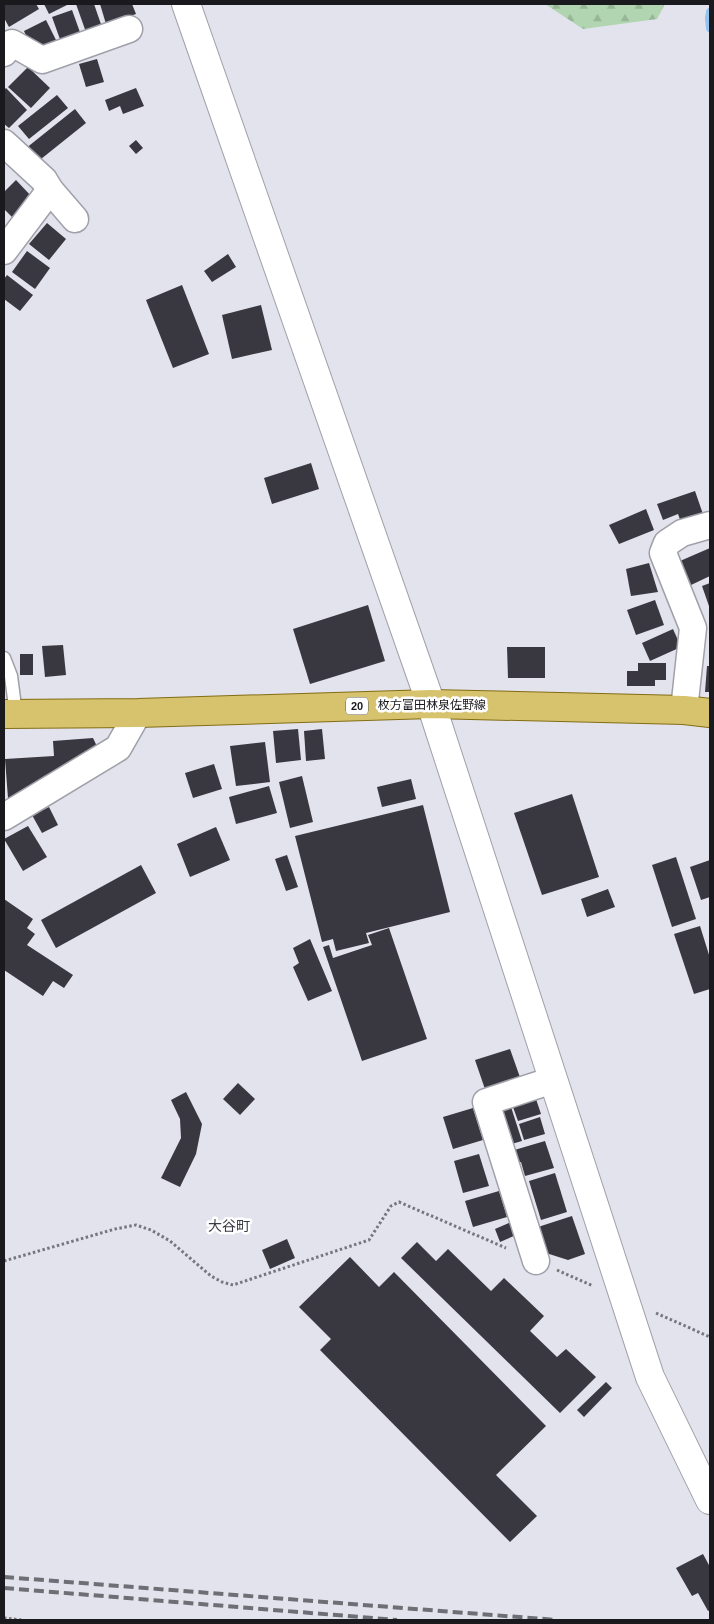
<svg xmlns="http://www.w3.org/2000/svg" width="714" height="1624" font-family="Helvetica,'Noto Sans JP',sans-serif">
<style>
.forest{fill:url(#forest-firs)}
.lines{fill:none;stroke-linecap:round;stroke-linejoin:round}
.stream{stroke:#94c2ef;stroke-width:8}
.building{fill:#39373f}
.lane-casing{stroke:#9fa0a9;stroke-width:15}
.street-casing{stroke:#9fa0a9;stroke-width:29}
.secondary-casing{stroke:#9fa0a9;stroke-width:30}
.primary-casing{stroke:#836d13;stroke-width:30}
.path{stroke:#76767d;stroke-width:3;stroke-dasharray:2.5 2.5;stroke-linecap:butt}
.lane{stroke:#fff;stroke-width:12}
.street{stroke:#fff;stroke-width:26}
.secondary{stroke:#fff;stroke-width:28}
.primary{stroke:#d7c26e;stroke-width:28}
.rail{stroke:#6e6e75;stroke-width:4;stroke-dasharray:10 5;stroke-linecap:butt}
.labels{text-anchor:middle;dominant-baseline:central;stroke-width:5;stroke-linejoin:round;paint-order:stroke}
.shield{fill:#fff;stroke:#5f5f62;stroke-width:1}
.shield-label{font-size:11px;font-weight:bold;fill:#1a1a1e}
.street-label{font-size:12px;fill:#1a1a1e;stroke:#fff}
.neighbourhood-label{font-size:14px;fill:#3b3c43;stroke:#fff}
</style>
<defs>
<pattern id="forest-firs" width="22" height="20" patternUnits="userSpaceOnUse" patternTransform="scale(1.25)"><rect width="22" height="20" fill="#b0d5b0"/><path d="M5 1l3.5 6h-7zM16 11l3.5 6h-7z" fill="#97b697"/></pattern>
</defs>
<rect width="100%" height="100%" fill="#e3e3ed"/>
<!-- forest -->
<polygon class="forest" points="545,4 665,4 657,19 583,29"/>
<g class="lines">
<!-- stream -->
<polyline class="stream" points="710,12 709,18 710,28"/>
</g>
<!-- building -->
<g class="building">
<polygon points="4,4 36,4 39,9 9,27 4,18"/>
<polygon points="44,4 69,4 49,14"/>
<polygon points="76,4 94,4 103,30 87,35"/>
<polygon points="100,4 132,4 136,14 106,24"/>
<polygon points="72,10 81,35 61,42 52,17"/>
<polygon points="46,20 57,42 34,53 24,31"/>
<polygon points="97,59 104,82 86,87 79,64"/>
<polygon points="28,67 50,88 31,108 8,87"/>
<polygon points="6,88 27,110 9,128 4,124 4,90"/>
<polygon points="136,88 144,106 123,114 120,106 109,111 105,100"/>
<polygon points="57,95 68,108 29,139 18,126"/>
<polygon points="75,109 86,123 36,163 25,149"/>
<polygon points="136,140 143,148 136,154 129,146"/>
<polygon points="16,180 32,197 12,217 4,209 4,192"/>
<polygon points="47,223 66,239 49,260 29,244"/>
<polygon points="27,251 50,268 35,289 12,272"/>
<polygon points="228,254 236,267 212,282 204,271"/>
<polygon points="7,275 33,295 20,311 4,299 4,279"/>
<polygon points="182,285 209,354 173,368 146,300"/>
<polygon points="261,305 272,350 232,359 222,315"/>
<polygon points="311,463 319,489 272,504 264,478"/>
<polygon points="695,491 704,517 682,525 678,514 663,520 657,504"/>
<polygon points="646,509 654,530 619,544 609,525"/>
<polygon points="710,548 710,576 691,585 680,561"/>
<polygon points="649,563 658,592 631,596 626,569"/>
<polygon points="710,583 710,609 702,586"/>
<polygon points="655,600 664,625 636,635 627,610"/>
<polygon points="368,605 385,661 310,684 293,629"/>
<polygon points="673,629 681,647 650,661 642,643"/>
<polygon points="63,645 66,675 45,677 42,646"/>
<polygon points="507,647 545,647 545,678 508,678"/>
<rect x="20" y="654" width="13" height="21"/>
<polygon points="638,663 666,663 666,680 655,680 655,686 627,686 627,671 638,671"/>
<polygon points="707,666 710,666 710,692 705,692"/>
<polygon points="298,729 301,760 276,763 273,731"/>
<polygon points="322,729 325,759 306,761 304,731"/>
<polygon points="93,738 102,757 25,797 8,798 5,759 54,756 53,741"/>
<polygon points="265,742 270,782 236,786 230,746"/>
<polygon points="214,764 222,789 193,798 185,773"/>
<polygon points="302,776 313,822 290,828 279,782"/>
<polygon points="411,779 416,799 382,807 377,787"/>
<polygon points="269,786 277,813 236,824 229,797"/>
<polygon points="572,794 599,877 542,895 514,813"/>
<polygon points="423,805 450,912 366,933 369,943 336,951 333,939 322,942 295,836"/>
<polygon points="49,807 58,825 42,833 32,815"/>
<polygon points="28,826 47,857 23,871 4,839"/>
<polygon points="216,827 230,860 190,877 177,844"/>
<polygon points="287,855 298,887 286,891 275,859"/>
<polygon points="676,857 696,919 672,927 652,865"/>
<polygon points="710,860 710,897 701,900 690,867"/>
<polygon points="141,865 156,893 56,948 41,920"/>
<polygon points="608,889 615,907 587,917 581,899"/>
<polygon points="4,899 33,919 27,928 35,934 27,945 73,975 64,988 53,981 43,996 4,970"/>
<polygon points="700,926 710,958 710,989 694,994 674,934"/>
<polygon points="389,928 427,1039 362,1061 323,947 329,945 333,958 372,945 368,935"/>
<polygon points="310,939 332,991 308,1001 293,967 299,963 293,948"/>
<polygon points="510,1049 522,1083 487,1095 475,1060"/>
<polygon points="238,1083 255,1099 240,1115 223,1099"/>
<polygon points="186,1092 202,1124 196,1154 180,1187 161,1178 181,1138 180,1119 171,1100"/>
<polygon points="536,1099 541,1114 518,1121 513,1107"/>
<polygon points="511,1107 522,1141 508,1145 497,1112"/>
<polygon points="473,1108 483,1140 453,1149 443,1117"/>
<polygon points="540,1117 545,1134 524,1140 519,1124"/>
<polygon points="545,1141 554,1168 525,1176 521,1162 515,1164 511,1151"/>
<polygon points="479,1154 489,1186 463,1193 454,1161"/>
<polygon points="555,1173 567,1212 541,1220 529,1181"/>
<polygon points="499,1191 507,1217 473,1227 465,1201"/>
<polygon points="572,1216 585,1254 568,1260 546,1253 538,1227"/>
<polygon points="511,1222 516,1235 500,1242 495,1229"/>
<polygon points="287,1239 295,1258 270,1269 262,1250"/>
<polygon points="417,1242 436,1261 448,1249 491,1291 504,1278 544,1316 530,1331 557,1357 566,1349 596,1377 560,1413 401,1258"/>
<polygon points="350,1257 379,1287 394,1272 546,1426 496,1475 537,1516 510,1542 320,1350 331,1339 299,1307"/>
<polygon points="606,1382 612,1388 584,1417 577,1410"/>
<polygon points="703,1554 710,1567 710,1610 708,1611 698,1593 692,1596 676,1568"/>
</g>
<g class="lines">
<!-- lane casing -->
<g class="lane-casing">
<polyline id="lane" points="4,658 11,676 16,714"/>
</g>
<!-- street casing -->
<g class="street-casing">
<g id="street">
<polyline points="4,53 12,43 42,60 129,29"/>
<polyline points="4,143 44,180 50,190 75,219"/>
<polyline points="4,251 50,190"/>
<polyline points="684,710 693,628 663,553 667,543 682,533 710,525"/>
<polyline points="4,817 118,748 138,713"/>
<polyline points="536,1261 486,1102 553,1080"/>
</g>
</g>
<!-- secondary casing -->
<g class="secondary-casing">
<polyline id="secondary" points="186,4 431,704 650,1377 710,1500"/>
</g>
<!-- primary casing -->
<g class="primary-casing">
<polyline id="primary" points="4,714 138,713 431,704 684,710 710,713"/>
</g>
<!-- path -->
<g class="path">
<polyline points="4,1261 115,1229 136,1225 151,1230 170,1241 211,1276 222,1282 233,1285 369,1240 391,1206 399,1202 506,1248"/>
<polyline points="557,1270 593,1286"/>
<polyline points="656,1313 710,1337"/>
<polyline points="4,1618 22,1620"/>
</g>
<!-- lane -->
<use href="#lane" class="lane"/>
<!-- street -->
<use href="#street" class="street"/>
<!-- secondary -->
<use href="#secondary" class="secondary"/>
<!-- primary -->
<use href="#primary" class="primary"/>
<!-- rail -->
<g class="rail">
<polyline points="4,1577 557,1620"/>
<polyline points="4,1588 397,1620"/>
</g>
</g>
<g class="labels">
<!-- shield labels -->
<rect class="shield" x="346" y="697.5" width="22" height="17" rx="4"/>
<g class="shield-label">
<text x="357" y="706">20</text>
</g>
<!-- street labels -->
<g class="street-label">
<text x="432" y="705">枚方富田林泉佐野線</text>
</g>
<!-- neighbourhood labels -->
<g class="neighbourhood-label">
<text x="229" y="1226">大谷町</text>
</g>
</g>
<!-- border -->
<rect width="714" height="1624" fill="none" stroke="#1a1a1e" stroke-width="10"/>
</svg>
